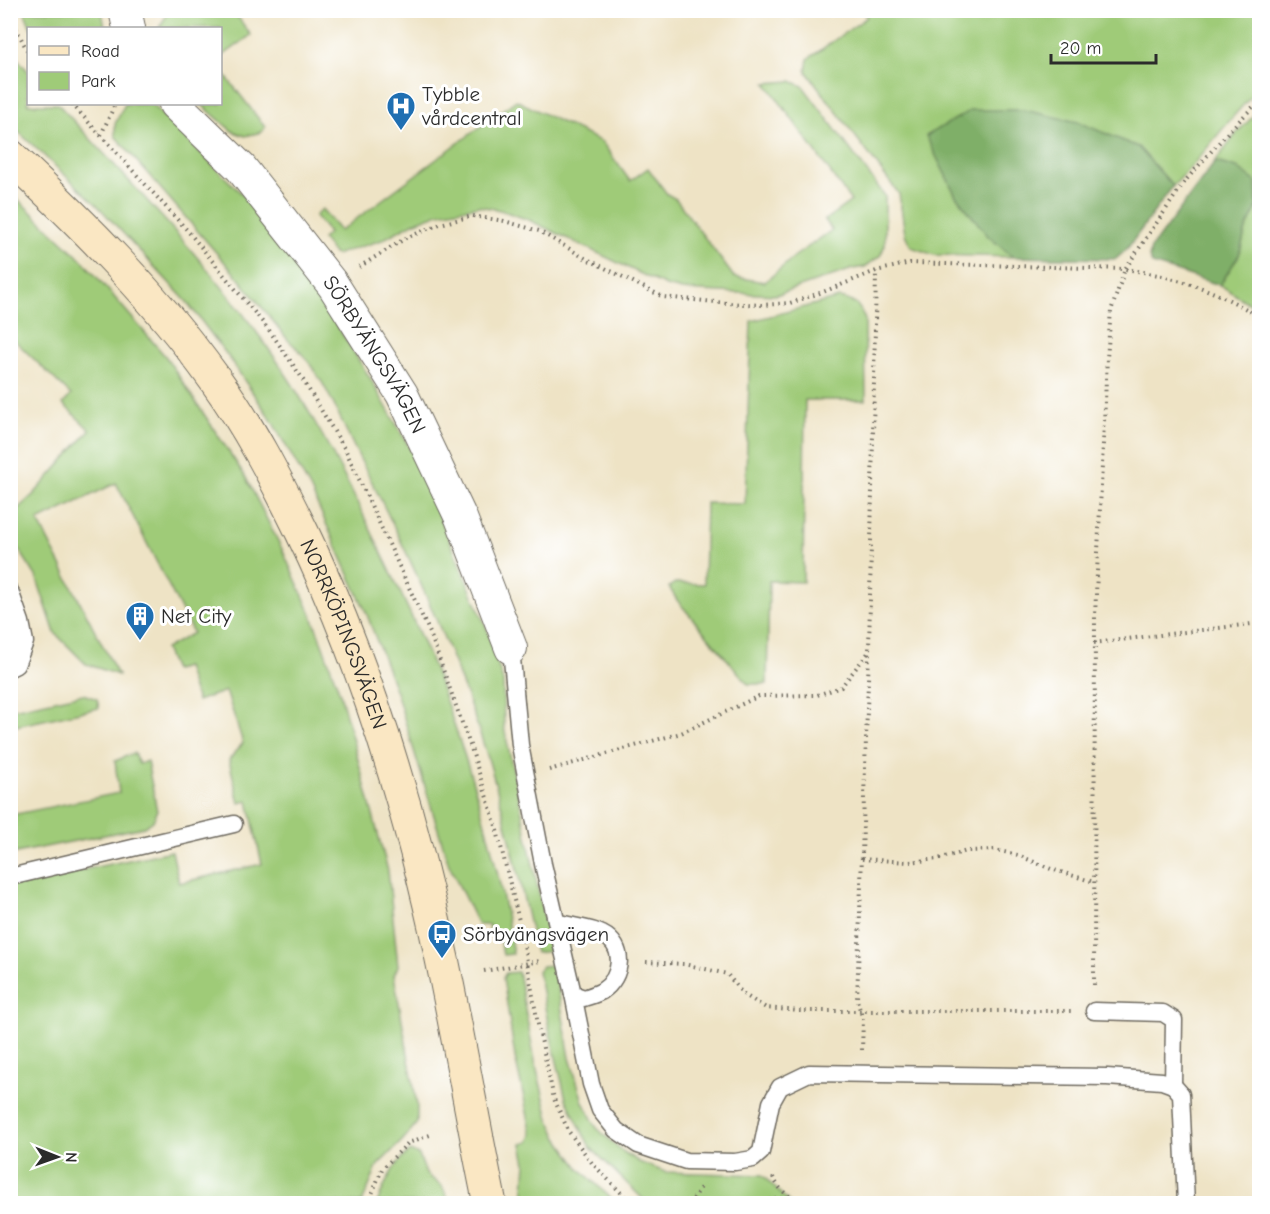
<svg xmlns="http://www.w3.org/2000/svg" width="1270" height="1214" font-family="'Comic Neue',sans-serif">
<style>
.green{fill:#9fcb78;stroke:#657b52;stroke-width:1.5}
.forest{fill:#7faf68;stroke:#556d4a;stroke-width:1.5}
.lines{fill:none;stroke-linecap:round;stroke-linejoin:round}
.lane-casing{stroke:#6f6b61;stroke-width:19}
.street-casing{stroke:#6f6b61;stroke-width:34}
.secondary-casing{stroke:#6f6b61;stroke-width:35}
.path{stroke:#6f6b61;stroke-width:4;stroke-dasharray:1.5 4.5;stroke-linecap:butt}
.lane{stroke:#fff;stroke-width:16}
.street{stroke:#fff;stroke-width:32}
.secondary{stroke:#fae7c3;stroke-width:33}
.labels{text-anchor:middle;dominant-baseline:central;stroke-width:6;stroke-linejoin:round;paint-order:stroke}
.poi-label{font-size:21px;fill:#2b2b2b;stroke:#fff;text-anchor:start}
.street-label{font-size:21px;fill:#2b2b2b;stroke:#fff}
</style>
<rect width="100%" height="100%" fill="#fff"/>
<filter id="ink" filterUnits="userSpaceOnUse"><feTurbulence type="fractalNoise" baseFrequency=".0167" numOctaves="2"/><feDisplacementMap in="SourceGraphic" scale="12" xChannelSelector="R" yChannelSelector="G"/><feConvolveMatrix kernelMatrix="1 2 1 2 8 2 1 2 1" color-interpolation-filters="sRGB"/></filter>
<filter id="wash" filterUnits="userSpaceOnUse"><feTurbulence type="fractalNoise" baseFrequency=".008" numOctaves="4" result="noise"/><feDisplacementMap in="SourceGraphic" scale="24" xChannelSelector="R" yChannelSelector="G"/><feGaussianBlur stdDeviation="1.35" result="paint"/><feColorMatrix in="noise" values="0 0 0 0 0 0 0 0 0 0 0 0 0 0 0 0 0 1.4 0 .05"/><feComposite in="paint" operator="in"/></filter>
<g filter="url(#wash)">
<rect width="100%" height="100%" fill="#eee3c5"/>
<!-- green -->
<g class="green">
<polygon points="24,11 102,11 105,28 31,28"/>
<polygon points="169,11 245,11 237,16 251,35 221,57 220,28 159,28"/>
<path d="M 862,11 L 1259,11 L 1259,89 C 1228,118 1204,156 1173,186 L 1138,147 L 988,236 L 1013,257 L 934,255 L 911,247 L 905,234 L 899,194 L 806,71 L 808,59 L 867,17 Z"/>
<path d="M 11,44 L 16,57 L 28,71 L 28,104 L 58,104 C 128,180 200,254 261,338 C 307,401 342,470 375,539 C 397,585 420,631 438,679 C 471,768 499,861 513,954 L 503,955 L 499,935 L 490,936 L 489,925 L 478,925 L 449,865 L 397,695 L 366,612 L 310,488 L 270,418 L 227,355 L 187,302 L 96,204 L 11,125 Z"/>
<polygon points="221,70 265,127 262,132 245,136 232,131 201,104 220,104"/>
<polygon points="791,81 803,86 885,196 885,245 880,256 865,267 853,269 776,295 682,290 666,286 529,220 500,210 479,206 439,213 413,223 382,240 335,255 322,239 329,233 315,216 322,209 340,231 516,100 602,142 630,181 648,168 667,194 676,199 734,277 765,282 795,256 832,230 825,220 851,201 766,83"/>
<path d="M 125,104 L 151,104 L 245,197 L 317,294 L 370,378 L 413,454 L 487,629 L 503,681 L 504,727 L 551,951 L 536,953 C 521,887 507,820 487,755 C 454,650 407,549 356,451 C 337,413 321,368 288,340 L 240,280 L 115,136 L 115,124 Z"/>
<polygon points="1259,110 1259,310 1220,285 1239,255 1246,229 1257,207 1237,168 1215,162 1236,134"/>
<polygon points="10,192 83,261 166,357 245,476 282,549 312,616 340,693 388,871 398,966 394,975 417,1105 417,1123 403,1140 378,1165 362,1203 11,1203 11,885 172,851 179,883 262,864 248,801 239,803 229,760 243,743 226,691 197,701 186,667 174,670 165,649 193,633 116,483 38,521 118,675 86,664 55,633 36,576 11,537 11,515 34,494 90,430 63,404 71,395 11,337"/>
<path d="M 839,298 C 855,301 860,305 865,320 L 866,400 L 805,400 L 803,582 L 769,581 L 767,684 L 748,684 L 677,600 L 669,587 L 675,583 L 704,584 L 706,503 L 745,504 L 751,321 Z"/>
<polygon points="83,694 97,699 99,708 11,727 11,708 18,708"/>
<polygon points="134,753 139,764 147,761 157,811 153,821 144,827 11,854 11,815 119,793 115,761"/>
<polygon points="554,965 570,1058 583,1102 597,1128 619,1149 639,1162 665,1172 762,1175 790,1203 647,1203 590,1147 566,1099 550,1033 538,971 542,966"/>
<polygon points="518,972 536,1066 549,1119 558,1138 580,1169 616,1203 523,1203 526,1163 522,1144 529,1142 532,1135 515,1057 503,978 506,973"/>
<path d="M 410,1151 L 419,1155 L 426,1174 L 442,1186 L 450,1203 L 377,1203 C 385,1184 392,1165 410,1151 Z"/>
</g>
<!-- forest -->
<g class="forest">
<polygon points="971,110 1024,110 1078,122 1138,147 1173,186 1127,249 1116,259 1013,257 988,236 956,196 926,136"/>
<polygon points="1215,162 1237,168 1256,182 1257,207 1246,229 1239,255 1220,285 1152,264 1149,258 1151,248"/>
</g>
</g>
<g filter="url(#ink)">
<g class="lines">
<!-- lane casing -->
<g class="lane-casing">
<g id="lane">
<polyline points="10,591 21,622 25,642 16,665 10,668"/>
<path d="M 511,648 L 520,745 L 543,864 L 573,994 L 584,998 C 590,996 597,994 602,991 C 623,977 626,946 602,934 C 590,927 571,927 557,922"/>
<polyline points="10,877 234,824"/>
<polyline points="573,994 591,1084 600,1110 616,1130 638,1145 686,1161 735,1162 753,1159 761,1152 771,1103 780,1087 809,1073 1107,1077 1162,1081 1173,1085 1174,1020 1163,1013 1094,1011"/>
<polyline points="1173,1085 1181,1094 1186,1204"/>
</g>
</g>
<!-- street casing -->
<g class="street-casing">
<g id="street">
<polyline points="125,10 129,28"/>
<path id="s1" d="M 175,104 L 241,168 L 333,285 L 402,394 L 461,518 L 511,648"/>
</g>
</g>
<!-- secondary casing -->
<g class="secondary-casing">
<g id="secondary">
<path id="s2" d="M 10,156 C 84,225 155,296 214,378 C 249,426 276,479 302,532 C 367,667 411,813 442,959 C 459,1040 473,1122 490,1204"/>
</g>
</g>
<!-- path -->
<g class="path">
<polyline points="12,10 15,26 28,52"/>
<polyline points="72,104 187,230 269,330 300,375 346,451 430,633 471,748 496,826 522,933 538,1025 554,1099 569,1132 592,1163 632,1204"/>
<polyline points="101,135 115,104"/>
<path d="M 359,267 L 406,238 L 440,224 L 473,216 L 504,221 L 539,231 L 585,258 L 663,297 L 726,303 L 762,305 L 790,303 L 823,292 L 876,271 L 910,263 L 1125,269 C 1178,277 1214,289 1260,317"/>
<polyline points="1094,643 1260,623"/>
<polyline points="549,770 681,733 759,696 817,695 841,687 868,653"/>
<polyline points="862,859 909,862 938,859 967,851 995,850 1018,855 1051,869 1094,882"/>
<polyline points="646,962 684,964 727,974 743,994 766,1008 800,1011 1071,1011"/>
<polyline points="484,971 540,961"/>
<polyline points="1094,985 1095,616 1107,358 1111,311 1125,269 1186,180 1230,130 1260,100"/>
<polyline points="862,1050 863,1020 857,1000 869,652 876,271"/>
<path d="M 773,1177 C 780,1192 792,1200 807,1204"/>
<polyline points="368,1204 382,1169 408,1143 430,1135"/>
<polyline points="690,1204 701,1187"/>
<polyline points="739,1204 789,1197"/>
</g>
<!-- lane -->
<use href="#lane" class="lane"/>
<!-- street -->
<use href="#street" class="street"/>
<!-- secondary -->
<use href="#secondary" class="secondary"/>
</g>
</g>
<!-- icons -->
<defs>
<g id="hospital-pin" transform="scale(1.5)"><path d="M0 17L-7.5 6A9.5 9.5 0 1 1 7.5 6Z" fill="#1f6fb2" stroke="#fff"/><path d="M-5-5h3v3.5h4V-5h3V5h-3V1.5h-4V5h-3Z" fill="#fff"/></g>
<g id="building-pin" transform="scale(1.5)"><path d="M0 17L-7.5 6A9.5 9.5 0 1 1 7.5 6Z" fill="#1f6fb2" stroke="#fff"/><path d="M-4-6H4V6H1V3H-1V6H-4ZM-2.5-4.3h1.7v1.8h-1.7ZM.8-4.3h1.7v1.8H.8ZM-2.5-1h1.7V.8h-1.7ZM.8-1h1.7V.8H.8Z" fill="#fff"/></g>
<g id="bus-pin" transform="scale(1.5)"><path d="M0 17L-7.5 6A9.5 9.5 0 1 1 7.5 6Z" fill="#1f6fb2" stroke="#fff"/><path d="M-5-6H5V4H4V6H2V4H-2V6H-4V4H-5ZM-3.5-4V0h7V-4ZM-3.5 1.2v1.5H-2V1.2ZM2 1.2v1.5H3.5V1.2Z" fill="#fff"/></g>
</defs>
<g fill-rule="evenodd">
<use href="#hospital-pin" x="401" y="106"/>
<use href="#building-pin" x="140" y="616"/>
<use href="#bus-pin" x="442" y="934"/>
</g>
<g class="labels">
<!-- poi labels -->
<g class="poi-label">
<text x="422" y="94">Tybble<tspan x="422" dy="24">vårdcentral</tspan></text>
<text x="161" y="616">Net City</text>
<text x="463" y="934">Sörbyängsvägen</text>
</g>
<!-- street labels -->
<g class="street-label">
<text stroke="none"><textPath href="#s1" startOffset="322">SÖRBYÄNGSVÄGEN</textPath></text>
<text stroke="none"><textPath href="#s2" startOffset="590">NORRKÖPINGSVÄGEN</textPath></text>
</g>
</g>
<!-- margin -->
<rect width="1270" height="1214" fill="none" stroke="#fff" stroke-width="36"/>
<!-- legend -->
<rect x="27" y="27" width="195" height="78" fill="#ffffff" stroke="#aaaaaa" stroke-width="1.5"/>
<rect x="39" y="46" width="30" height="9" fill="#fae7c3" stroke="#aaaaaa" stroke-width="1.5"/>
<text x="81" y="57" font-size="18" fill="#2b2b2b">Road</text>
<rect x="39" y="72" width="30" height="18" fill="#9fcb78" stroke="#aaaaaa" stroke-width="1.5"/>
<text x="81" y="87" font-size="18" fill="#2b2b2b">Park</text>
<!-- north arrow -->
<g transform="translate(57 1157) rotate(91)" stroke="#ffffff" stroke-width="4.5" paint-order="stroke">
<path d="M0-4.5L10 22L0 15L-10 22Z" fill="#2b2b2b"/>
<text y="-9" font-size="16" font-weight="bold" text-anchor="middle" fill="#2b2b2b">N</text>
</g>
<!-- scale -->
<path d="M1051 54v9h105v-9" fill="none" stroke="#2b2b2b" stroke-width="3"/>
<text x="1060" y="54" font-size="18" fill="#2b2b2b" stroke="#ffffff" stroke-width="4.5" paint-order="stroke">20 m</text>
</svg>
